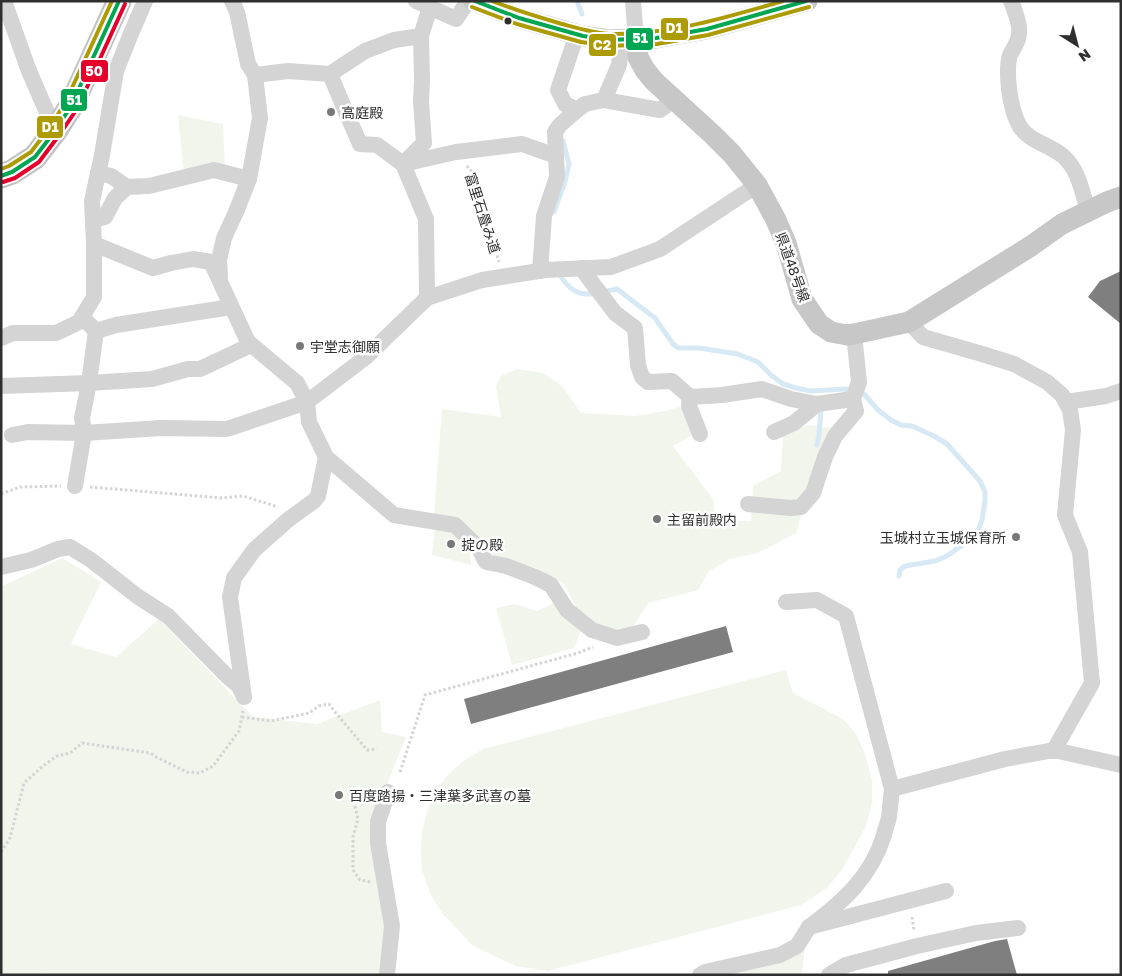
<svg xmlns="http://www.w3.org/2000/svg" width="1122" height="976" font-family="'Golos Text','Noto Sans JP',sans-serif">
<style>
.green{fill:#f1f5ec}
.lines{fill:none;stroke-linecap:round;stroke-linejoin:round}
.stream{stroke:#d7e9f4;stroke-width:5}
.building{fill:#7f7f7f}
.path{stroke:#d4d4d4;stroke-width:3;stroke-dasharray:2.5 2.5;stroke-linecap:butt}
.minor{stroke:#d4d4d4;stroke-width:16}
.major{stroke:#c7c7c7;stroke-width:21}
.highway{stroke:#c1c1c1;stroke-width:25}
.bus-1-casing{stroke:#fff;stroke-width:8}
.bus-2-casing{stroke:#fff;stroke-width:8}
.bus-3-casing{stroke:#fff;stroke-width:8}
.bus-4-casing{stroke:#fff;stroke-width:8}
.bus-1{stroke:#00a651;stroke-width:4}
.bus-2{stroke:#e4002b;stroke-width:4}
.bus-3{stroke:#ad9b03;stroke-width:4}
.bus-4{stroke:#ad9b03;stroke-width:4}
.bus-dot{fill:#2f2f2f;stroke:#fff;stroke-width:2}
.poi-dot{fill:#787878;stroke:#fff;stroke-width:2}
.labels{text-anchor:middle;dominant-baseline:central;stroke-width:5;stroke-linejoin:round;paint-order:stroke}
.poi-label{font-size:14px;fill:#2f2f2f;stroke:#fff;text-anchor:start}
.street-label{font-size:14px;fill:#2f2f2f;stroke:#fff}
.line-badge{stroke:#fff;stroke-width:2}
.badge-label{font-size:14px;text-anchor:middle;font-weight:bold;fill:#fff}
</style>
<rect width="100%" height="100%" fill="#fff"/>
<!-- green -->
<g class="green">
<polygon points="178,115 223,124 225,168 184,173"/>
<polygon points="517,369 543,373 563,387 581,413 636,416 665,411 682,406 693,435 673,446 713,499 715,520 751,521 753,486 781,471 783,435 808,425 833,428 810,488 796,533 758,553 730,559 709,571 698,590 648,603 632,628 613,629 595,623 577,609 564,584 536,568 489,554 434,515 442,409 501,417 496,386 501,376"/>
<polygon points="435,528 452,531 474,550 470,554 471,565 432,555"/>
<polygon points="62,558 101,582 71,644 116,657 159,619 253,717 317,724 380,700 382,732 406,737 372,822 388,927 382,975 58,975 45,973 45,975 1,975 1,587"/>
<polygon points="554,603 581,630 574,648 512,665 496,608 515,604 537,611"/>
<polygon points="786,670 793,693 843,719 856,734 865,754 872,780 872,803 866,826 854,848 843,868 827,888 801,905 548,971 516,966 473,946 442,913 430,893 422,871 421,849 422,832 427,812 434,792 447,776 463,761 483,749"/>
<polygon points="805,947 802,972 798,975 721,975"/>
</g>
<g class="lines">
<!-- stream -->
<g class="stream">
<polyline points="577,1 582,14"/>
<polyline points="554,212 565,182 569,164 563,141"/>
<path d="M 559,274 C 577,302 588,294 617,289 L 655,318 L 673,344 L 678,348 L 699,348 L 738,354 L 758,362 L 771,375 L 783,384 L 796,388 L 811,391 L 845,389 L 864,394 L 878,410 L 891,420 L 901,425 L 912,426 L 934,436 L 947,444 L 980,481 L 985,492 L 985,501 L 982,520 L 978,531 L 961,546 L 947,556 L 935,561 L 905,566 L 900,570 L 899,576"/>
<polyline points="817,445 819,435 821,411"/>
</g>
</g>
<!-- building -->
<g class="building">
<polygon points="1121,271 1121,324 1088,297 1100,281"/>
<polygon points="726,626 733,652 471,724 464,699"/>
<polygon points="1007,939 1017,975 888,975 888,971 995,941"/>
</g>
<g class="lines">
<!-- path -->
<g class="path">
<polyline points="467,166 473,173 499,262"/>
<polyline points="90,487 222,498 243,496 278,507"/>
<polyline points="1,494 20,487 61,486"/>
<path d="M 242,717 L 271,721 L 309,713 L 319,706 L 329,704 C 341,720 354,734 367,750 L 377,749"/>
<polyline points="400,772 425,695 578,653 593,647"/>
<polyline points="355,806 358,819 353,837 353,870 360,880 370,882"/>
<polyline points="1,852 10,838 24,783 43,766 57,756 70,753 82,743 150,753 158,758 187,772 200,773 213,766 239,731 243,711"/>
<polyline points="912,917 914,930"/>
</g>
<!-- minor -->
<g class="minor">
<polyline points="4,1 29,71 55,131"/>
<polyline points="232,1 237,12 248,64 255,75"/>
<polyline points="416,1 456,19 468,1"/>
<polyline points="633,1 636,39"/>
<path d="M 1011,1 C 1014,9 1021,26 1019,34 C 1019,41 1013,49 1010,55 C 1005,72 1010,107 1018,123 C 1026,141 1049,144 1063,156 C 1079,170 1082,192 1088,211"/>
<polyline points="330,74 365,51 394,40 421,36 430,7"/>
<polyline points="604,100 619,65 622,40"/>
<polyline points="577,110 565,104 558,90 577,34"/>
<polyline points="556,156 555,132 560,125 577,110 585,104 604,100 660,110 675,99"/>
<polyline points="403,164 456,152 522,144 556,156 557,177 544,216 540,271"/>
<polyline points="403,164 424,143 421,102 422,80 421,36"/>
<polyline points="98,173 111,176 127,187"/>
<polyline points="93,220 105,217 115,198 127,187 149,186 214,170 249,179"/>
<polyline points="94,244 153,268 171,263 193,259 211,262 248,342 297,383 307,402 366,357 427,298 482,280 545,270 611,267 660,249 757,185"/>
<polyline points="581,268 615,313 635,328 638,365 642,377 648,382 672,381 690,397 722,395 762,389 791,399 817,404 853,399"/>
<polyline points="220,277 219,260 224,238 236,212 249,179 260,118 255,75 288,71 330,74 345,110 360,144 377,145 403,164 426,219 427,298"/>
<polyline points="82,317 96,331 116,325 231,307"/>
<polyline points="909,322 923,337 982,354 1014,364 1047,382 1062,395 1070,410 1073,430 1065,515 1080,552 1092,683 1054,750"/>
<polyline points="1,338 13,333 56,333 79,322 94,297 94,244 92,201 102,155 116,71 130,36 145,1"/>
<polyline points="1,386 89,383 152,379 188,369 200,369 251,345"/>
<polyline points="690,397 689,406 700,434"/>
<polyline points="1066,402 1106,396 1121,391"/>
<polyline points="774,432 794,423 817,404"/>
<polyline points="12,435 28,432 84,433 161,428 227,429 307,402 309,422 326,457 394,515 455,525 478,547 486,562 506,566 535,577 551,585 567,610 592,630 617,638 642,632"/>
<polyline points="75,486 84,433 82,418 89,383 96,331"/>
<polyline points="748,504 790,508 801,507 813,493 825,457 835,436 856,411 853,399 859,382 854,334"/>
<polyline points="1,567 31,560 58,549 70,547 91,560 137,596 168,616 227,676 239,686 244,697 230,597 234,578 254,550 289,519 314,501 318,496 326,457"/>
<polyline points="786,602 817,600 846,616 892,789"/>
<path d="M 809,927 C 843,902 871,877 884,835 C 885,829 888,823 889,817 C 890,808 891,798 892,789 L 1005,759 L 1054,750 L 1121,765"/>
<polyline points="387,975 392,926 378,843 378,822 388,792"/>
<polyline points="700,975 705,972 780,955 797,946 809,927 946,891"/>
<polyline points="829,975 846,965 917,946 976,933 1018,928"/>
</g>
<!-- major -->
<g class="major">
<polyline points="474,1 519,18 583,36 609,40 656,38 707,29 807,1"/>
<polyline points="636,39 638,57 645,70 654,81 712,134 732,154 757,185 775,218 786,243 802,299 819,324 831,332 847,335 854,334 909,322 1031,246 1062,224 1107,202 1121,197"/>
</g>
<!-- highway -->
<polyline class="highway" points="1,176 12,172 35,157 55,131 71,106 119,1"/>
<!-- bus-1 casing -->
<g class="bus-1-casing">
<g id="bus-1">
<polyline points="475,1 519,18 583,36 609,40 656,38 707,29 806,1"/>
<polyline points="1,176 12,172 35,157 55,131 71,106 119,1"/>
</g>
</g>
<!-- bus-2 casing -->
<g class="bus-2-casing">
<polyline id="bus-2" points="3,182 15,178 39,162 60,134 77,109 125,4"/>
</g>
<!-- bus-3 casing -->
<g class="bus-3-casing">
<g id="bus-3">
<path d="M 492,1 C 515,10 538,17 562,24 C 577,28 594,33 610,34 C 670,35 727,17 783,1"/>
<polyline points="1,169 9,166 31,152 50,127 65,103 112,1"/>
</g>
</g>
<!-- bus-4 casing -->
<g class="bus-4-casing">
<polyline id="bus-4" points="472,7 517,24 581,42 609,46 657,44 708,35 809,7"/>
</g>
<!-- bus-1 -->
<use href="#bus-1" class="bus-1"/>
<!-- bus-2 -->
<use href="#bus-2" class="bus-2"/>
<!-- bus-3 -->
<use href="#bus-3" class="bus-3"/>
<!-- bus-4 -->
<use href="#bus-4" class="bus-4"/>
</g>
<!-- markers -->
<circle class="bus-dot" cx="508" cy="21" r="4.5"/>
<g class="poi-dot">
<circle cx="331" cy="112" r="5"/>
<circle cx="300" cy="346" r="5"/>
<circle cx="657" cy="519" r="5"/>
<circle cx="1016" cy="537" r="5"/>
<circle cx="451" cy="544" r="5"/>
<circle cx="339" cy="795" r="5"/>
</g>
<g class="labels">
<!-- poi labels -->
<g class="poi-label">
<text x="341" y="112">高庭殿</text>
<text x="310" y="346">宇堂志御願</text>
<text x="667" y="519">主留前殿内</text>
<text x="1006" y="537" text-anchor="end">玉城村立玉城保育所</text>
<text x="461" y="544">掟の殿</text>
<text x="349" y="795">百度踏揚・三津葉多武喜の墓</text>
</g>
<!-- street labels -->
<g class="street-label">
<text transform="translate(483 213) rotate(72)">富里石畳み道</text>
<text transform="translate(793 267) rotate(70)">県道48号線</text>
</g>
</g>
<g class="line-badge">
<rect x="660" y="17" width="29" height="24" rx="5" fill="#ad9b03"/>
<rect x="625" y="27" width="29" height="24" rx="5" fill="#00a651"/>
<rect x="588" y="33" width="29" height="24" rx="5" fill="#ad9b03"/>
<rect x="80" y="59" width="29" height="24" rx="5" fill="#e4002b"/>
<rect x="60" y="88" width="28" height="24" rx="5" fill="#00a651"/>
<rect x="36" y="115" width="28" height="24" rx="5" fill="#ad9b03"/>
</g>
<g class="badge-label">
<text x="674" y="33">D1</text>
<text x="640" y="43">51</text>
<text x="602" y="50">C2</text>
<text x="94" y="76">50</text>
<text x="74" y="105">51</text>
<text x="50" y="132">D1</text>
</g>
<!-- border -->
<rect width="1122" height="976" fill="none" stroke="#2f2f2f" stroke-width="5"/>
<!-- north arrow -->
<g transform="translate(1077 45) rotate(144)" stroke="#ffffff" stroke-width="4" paint-order="stroke">
<path d="M0-4L9 19L0 12L-9 19Z" fill="#2f2f2f"/>
<text y="-8" font-size="14" font-weight="bold" text-anchor="middle" fill="#2f2f2f">N</text>
</g>
</svg>
